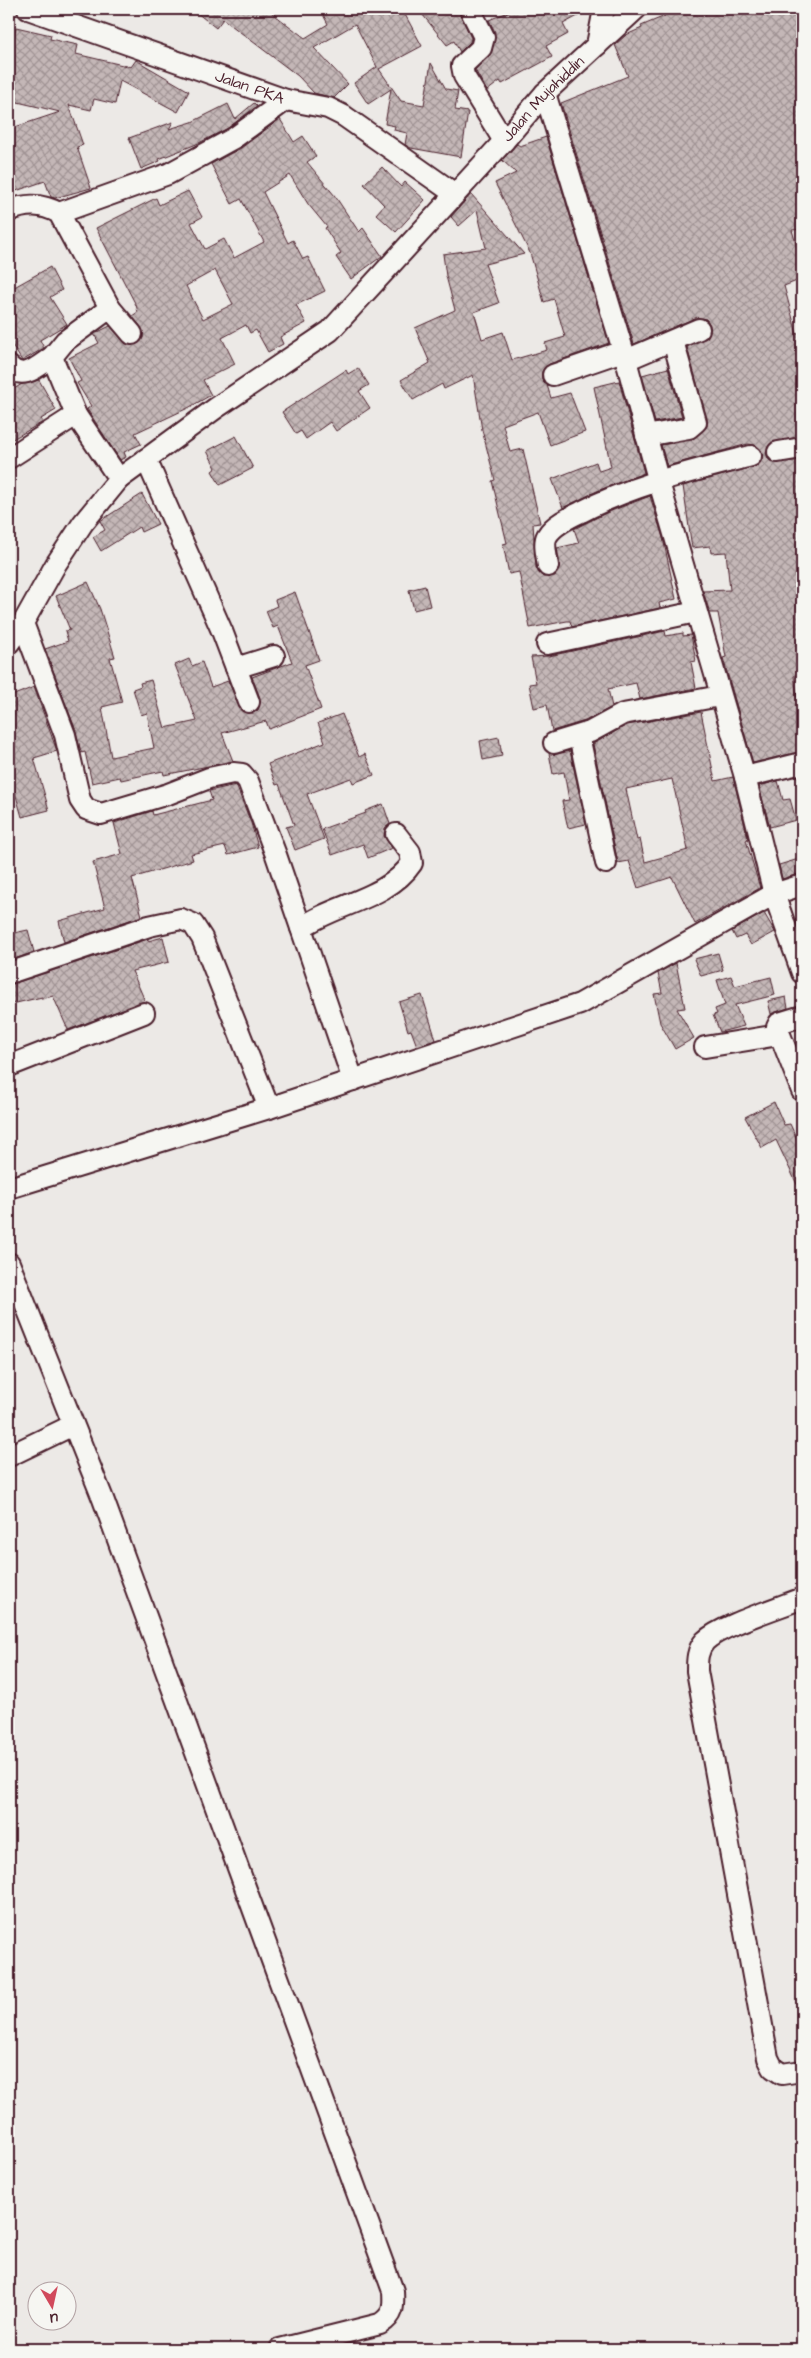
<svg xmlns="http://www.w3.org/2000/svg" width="811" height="2358" font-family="'Architects Daughter',sans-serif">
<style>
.building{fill:url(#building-cross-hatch);stroke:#4a1f2b;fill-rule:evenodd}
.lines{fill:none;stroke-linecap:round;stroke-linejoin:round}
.minor-casing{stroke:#4a1f2b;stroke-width:24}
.minor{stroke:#f6f6f2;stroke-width:20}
.labels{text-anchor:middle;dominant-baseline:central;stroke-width:4.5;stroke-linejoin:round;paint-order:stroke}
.street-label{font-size:16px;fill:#4a1f2b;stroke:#f6f6f2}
</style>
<defs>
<pattern id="building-cross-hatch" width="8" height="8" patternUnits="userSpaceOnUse" patternTransform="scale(1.25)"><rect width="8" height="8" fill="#c4b7b7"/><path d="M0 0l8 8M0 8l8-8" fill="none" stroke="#a19495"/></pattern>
</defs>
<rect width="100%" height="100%" fill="#ece9e6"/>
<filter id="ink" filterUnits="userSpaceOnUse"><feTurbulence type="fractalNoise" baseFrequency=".02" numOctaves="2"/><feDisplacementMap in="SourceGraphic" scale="10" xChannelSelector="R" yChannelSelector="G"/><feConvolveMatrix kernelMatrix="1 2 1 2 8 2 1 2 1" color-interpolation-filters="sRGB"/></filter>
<g filter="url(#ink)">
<!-- building -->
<g class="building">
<polygon points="192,9 267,9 305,38 328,24 320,9 402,9 422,46 379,69 401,101 424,105 431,63 446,89 458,91 455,110 468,112 461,157 411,148 405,145 407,133 394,130 395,126 385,124 391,89 368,104 354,83 377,67 355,24 314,48 348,84 334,98 314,93 298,76 223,19 216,28"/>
<polygon points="418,9 458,9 471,38 470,42 460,52 454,41 447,45"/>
<polygon points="515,9 591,9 563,24 568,34 546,46 552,57 502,84 500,81 487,91 475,70 492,51 495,32 489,20"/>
<polygon points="662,9 802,9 802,167 800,167 802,180 802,229 792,230 802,264 802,279 784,286 797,334 800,334 802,343 802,436 771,443 766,453 769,460 774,463 802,460 802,674 794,676 800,714 802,713 802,751 753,763 723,658 726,657 718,613 710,613 703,591 730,590 726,552 711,553 710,546 692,548 683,486 754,467 762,460 762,453 755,445 748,444 667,466 661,445 692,440 707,426 707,419 687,347 708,336 710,325 706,319 695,318 634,344 561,103 628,76 615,45 626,35 642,28 641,26 665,16"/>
<polygon points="16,27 51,35 50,39 78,45 76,54 131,67 136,60 189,91 178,112 120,81 115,104 94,99 91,110 69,105 83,145 77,147 91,188 55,198 51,197 45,181 13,192 9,180 9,129 60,112 9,100 9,45 12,45"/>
<polygon points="254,103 257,106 228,128 199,143 159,159 160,161 141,169 129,138 173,122 169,129 192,122 228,104 235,119"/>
<path d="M 280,119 L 294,142 L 303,136 L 316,156 L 307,162 L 335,196 L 359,232 L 363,228 L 382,256 L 351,279 L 336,257 L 341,253 L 325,228 L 327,227 L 308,204 L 290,175 L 263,192 L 288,243 L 293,240 L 303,259 L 308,257 L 325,291 L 296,305 L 306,323 L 280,337 L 283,344 L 268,352 L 256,330 L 250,333 L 246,325 L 222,338 L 235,364 L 203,380 L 211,395 L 188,408 L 135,433 L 141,444 L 124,452 L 126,457 L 120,460 L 87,409 L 91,406 L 77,383 L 81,381 L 69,358 L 99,343 L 94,334 L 110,326 L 128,345 L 139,343 L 143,338 L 141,327 L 132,316 L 138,312 L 136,305 L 96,228 L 156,198 L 159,205 L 188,191 L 202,217 L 191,223 L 205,249 L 224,239 L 234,258 L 264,242 L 241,199 L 232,204 L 211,164 L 241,148 ZM 215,270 L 233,304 L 203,319 L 186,286 Z"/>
<polygon points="546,137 609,343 549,364 542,372 542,379 547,385 551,398 570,393 585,432 550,445 538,412 503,425 510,452 523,449 540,523 533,524 536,568 543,577 555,576 560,565 557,548 579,543 574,529 606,513 650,496 663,538 676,599 659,603 660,608 572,627 570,621 567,621 530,628 519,572 509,574 503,544 507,543 492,481 495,480 482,430 473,375 444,389 442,384 413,400 401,380 430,363 415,328 455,310 446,276 443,254 486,248 477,210 459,226 451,217 471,194 524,254 485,264 499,303 474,312 482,339 503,332 512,360 547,350 545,343 565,337 554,299 544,302 530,253 495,183 516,173 502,160 517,144 520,146"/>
<polygon points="382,167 401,187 405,182 425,200 396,232 376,214 384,205 364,184"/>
<polygon points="50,267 62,290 50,297 67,324 40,340 44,348 22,361 9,340 9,290"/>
<polygon points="358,368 369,385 359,391 370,408 336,431 330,422 306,439 301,431 296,434 282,412 346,370 348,374"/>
<polygon points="668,368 682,417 655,422 642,375"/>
<polygon points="39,380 56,410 41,419 43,422 9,441 9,392 22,384"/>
<polygon points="619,381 644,473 597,491 563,508 552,479 596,462 599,471 611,467 594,387"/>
<polygon points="236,436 253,468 220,485 212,471 216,468 207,451"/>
<polygon points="142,494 158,524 141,532 139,527 101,551 93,537 105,530 100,521"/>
<polygon points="88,582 100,609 115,657 110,658 122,702 102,707 111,757 154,748 147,713 141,715 133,689 141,686 140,683 151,680 165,728 197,721 175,665 189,659 192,666 202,662 211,687 228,681 242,711 253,713 258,710 260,698 252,677 292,662 278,626 273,628 266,611 277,606 275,600 295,592 319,660 305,665 321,709 269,729 266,721 222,733 233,761 164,775 163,771 121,780 120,777 92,783 85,752 81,753 76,731 45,649 68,641 65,631 70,630 56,596"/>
<polygon points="425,586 430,606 414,610 409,590"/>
<polygon points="665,631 666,636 683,633 683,636 691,635 696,661 691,662 696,688 640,699 636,683 608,689 612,707 585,721 552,731 547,705 534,708 529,684 536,683 531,657 549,656"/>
<polygon points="34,687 57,751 34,758 49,810 22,817 9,771 9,697"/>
<path d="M 701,712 L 715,781 L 733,777 L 748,839 L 746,840 L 760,888 L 695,924 L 672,877 L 638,888 L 629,861 L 618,863 L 593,744 L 627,725 ZM 672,779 L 688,850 L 645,862 L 640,839 L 637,840 L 626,789 Z"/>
<polygon points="342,714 359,757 365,754 374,775 353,783 351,778 307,794 324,839 295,850 286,827 294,825 279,784 276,785 268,764 325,742 318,723"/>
<polygon points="499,737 502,756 483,760 480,741"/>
<polygon points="570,751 586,824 568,828 562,801 569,800 564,772 553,774 549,753 557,754"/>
<polygon points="778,781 783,800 790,799 796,820 770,827 759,786"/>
<polygon points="236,785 251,823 258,847 228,855 225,846 191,854 193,860 132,878 142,916 64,942 59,921 105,908 93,862 122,854 114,823 152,811 153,815 212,800 209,791"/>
<polygon points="383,804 390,824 385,828 384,836 392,848 368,858 363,844 332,855 322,829 366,813 365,811"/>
<polygon points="802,858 802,873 782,879 779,865"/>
<polygon points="764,913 775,932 751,945 745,935 736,939 732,931"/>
<polygon points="28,930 34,952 9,961 9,934"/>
<polygon points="163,937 169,962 132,971 145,1001 68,1030 53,996 42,999 42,997 12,1004 9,985 148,939 148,941"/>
<polygon points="718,953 723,970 701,976 694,959"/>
<polygon points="676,963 685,1008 677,1009 694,1038 675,1049 660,1023 654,994 662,993 658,973"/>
<polygon points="731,976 735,986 771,977 775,995 735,1005 744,1026 720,1032 713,1015 717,1014 715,1009 725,1005 717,980"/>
<polygon points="422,995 436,1040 417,1046 411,1030 408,1031 399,1002"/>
<polygon points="786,997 788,1008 771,1014 768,1001"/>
<polygon points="774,1102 784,1125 790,1124 802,1150 802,1195 776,1140 762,1148 745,1117"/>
</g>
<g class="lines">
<!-- minor casing -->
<g class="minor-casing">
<g id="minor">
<path id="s1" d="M 28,9 L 286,100 L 328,108 L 344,116 L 455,194"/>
<polyline points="470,9 484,37 481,48 462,66 464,76 504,141"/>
<polyline points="597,45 604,9"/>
<polyline points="545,93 626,360 658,479 745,777 774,894 802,973"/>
<path d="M 9,211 C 27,203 42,204 59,213 L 110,308 L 65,341 L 52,357 L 76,415 L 119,479"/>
<polyline points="59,213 168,174 234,138 286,100"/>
<polyline points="110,308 132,334"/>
<polyline points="626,360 699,329"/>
<path d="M 9,366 C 23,382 38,366 52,357"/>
<polyline points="553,375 623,351"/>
<polyline points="646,436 689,428 696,422 673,341"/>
<polyline points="778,452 802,448"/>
<polyline points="9,458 76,415"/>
<polyline points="146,459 222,631 249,702"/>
<path d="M 548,566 C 547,558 543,543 547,536 C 553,525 570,517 581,512 C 635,484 693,471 751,456"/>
<polyline points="23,623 65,735 80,800 86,809 101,814 168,794 209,778 233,773 242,774 248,781 276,855 353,1080"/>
<path id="s2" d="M 9,643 L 23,623 L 56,564 L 83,523 L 119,479 L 216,408 L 330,331 L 504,141 L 545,93 L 636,9"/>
<polyline points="547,644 696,612"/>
<polyline points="236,668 274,656"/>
<polyline points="579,736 606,863"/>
<polyline points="554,743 590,732 623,714 720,696"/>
<polyline points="745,777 802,763"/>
<path d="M 301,928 C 334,904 388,899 412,863 L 410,852 L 396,834"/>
<polyline points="9,973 149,926 181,919 193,924 202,938 269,1108"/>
<polyline points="802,1016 779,1023 777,1027 802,1091"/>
<polyline points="705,1047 779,1035"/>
<polyline points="9,1066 144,1013"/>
<polyline points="9,1188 269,1108 580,1004 774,894 802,885"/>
<path d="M 9,1263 L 103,1499 L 393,2291 C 394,2307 394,2315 380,2324 L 280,2349"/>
<polyline points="9,1456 73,1425"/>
<path d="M 802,1598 C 779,1608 722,1625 705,1641 C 697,1650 697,1660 697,1671 L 768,2058 L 773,2068 L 782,2074 L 802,2071"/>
</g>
</g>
<!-- minor -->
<use href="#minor" class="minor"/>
</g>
</g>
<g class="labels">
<!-- street labels -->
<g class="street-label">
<text stroke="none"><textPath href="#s1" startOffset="235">Jalan PKA</textPath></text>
<text stroke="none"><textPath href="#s2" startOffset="771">Jalan Mujahiddin</textPath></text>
</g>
</g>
<!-- margin -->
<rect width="811" height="2358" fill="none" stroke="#f6f6f2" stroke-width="30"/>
<rect x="15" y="15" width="781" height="2328" fill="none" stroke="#4a1f2b" stroke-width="2" filter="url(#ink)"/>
<!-- north arrow -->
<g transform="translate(52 2306) rotate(171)"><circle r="24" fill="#f6f6f2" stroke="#b1a0a2"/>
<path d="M0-4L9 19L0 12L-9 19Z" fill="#d1495b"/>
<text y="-8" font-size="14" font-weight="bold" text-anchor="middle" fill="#4a1f2b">U</text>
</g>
</svg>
